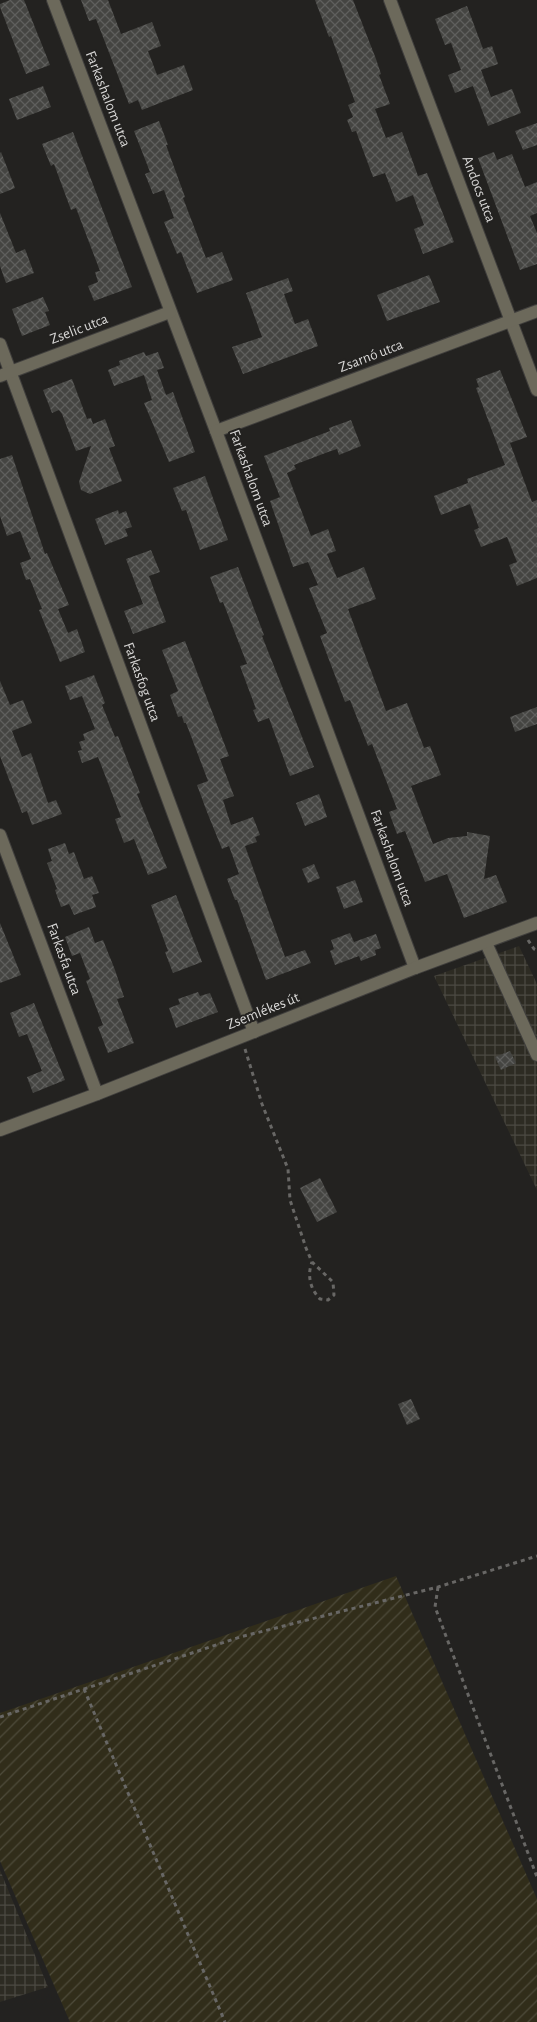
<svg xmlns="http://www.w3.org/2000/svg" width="537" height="2022" font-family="'Alegreya Sans',sans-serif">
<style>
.industrial{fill:url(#industrial-grid)}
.garden{fill:url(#garden-furrows)}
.building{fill:url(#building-cross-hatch)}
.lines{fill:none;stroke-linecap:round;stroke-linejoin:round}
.minor-casing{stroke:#403f3d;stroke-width:14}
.path{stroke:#686765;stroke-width:3;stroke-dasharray:4 4;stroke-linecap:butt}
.minor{stroke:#6c695b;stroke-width:12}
.labels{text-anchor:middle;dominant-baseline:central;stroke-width:4;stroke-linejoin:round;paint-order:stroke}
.street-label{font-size:15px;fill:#d9d8d7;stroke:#232220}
</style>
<defs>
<pattern id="industrial-grid" width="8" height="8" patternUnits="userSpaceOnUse" patternTransform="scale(1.25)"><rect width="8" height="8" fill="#2d2b23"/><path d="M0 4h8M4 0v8" fill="none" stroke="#4b4942"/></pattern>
<pattern id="garden-furrows" width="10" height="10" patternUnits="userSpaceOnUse" patternTransform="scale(1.25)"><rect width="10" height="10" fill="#312d1a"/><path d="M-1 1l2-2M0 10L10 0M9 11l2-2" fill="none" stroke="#4e4b3b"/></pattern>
<pattern id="building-cross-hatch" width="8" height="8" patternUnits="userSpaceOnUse" patternTransform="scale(1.25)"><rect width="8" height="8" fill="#454542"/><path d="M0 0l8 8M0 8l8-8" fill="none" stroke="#5f5f5d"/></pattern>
</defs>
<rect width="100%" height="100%" fill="#232220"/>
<!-- industrial -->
<g class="industrial">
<polygon points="519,946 537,984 537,1190 434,976"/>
<polygon points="0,1870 48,1987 0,2002"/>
</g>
<!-- garden -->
<polygon class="garden" points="396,1576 537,1899 537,2022 70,2022 0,1861 0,1713"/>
<!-- building -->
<g class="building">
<polygon points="10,0 24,0 50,65 26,74 0,7 0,4"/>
<polygon points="81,0 108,0 121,34 152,22 161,46 148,51 157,75 184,65 193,90 142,110 138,100 129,104 96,19 89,21"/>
<polygon points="315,0 353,0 376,59 381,74 379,75 390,104 375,109 386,138 402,132 418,176 427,173 454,242 423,254 414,229 424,225 413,195 396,202 385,173 373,177 356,131 352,132 347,120 353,117 348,105 355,102 331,36 329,37"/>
<polygon points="467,6 483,49 492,46 498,64 481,70 491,97 512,89 521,113 488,126 473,86 455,93 448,75 461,70 451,43 445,45 435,19"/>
<polygon points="43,86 51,107 17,120 9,99"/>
<polygon points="159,121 168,145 166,145 185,197 183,198 206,258 222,252 233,280 197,293 181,252 177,254 164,222 174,218 164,190 153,194 145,174 150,172 134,131"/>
<polygon points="537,123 537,145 523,150 515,131"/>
<polygon points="73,132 132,287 94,301 88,286 98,282 95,272 100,271 76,208 71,210 54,164 51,166 42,144"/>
<polygon points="1,152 15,188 0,194 0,153"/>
<polygon points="494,152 497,160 512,154 525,187 537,182 537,213 530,216 537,233 537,264 520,270 478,158"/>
<polygon points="0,213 16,253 25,249 34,273 6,283 0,266"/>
<polygon points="429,275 440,302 387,321 377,295"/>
<polygon points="288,278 293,291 284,294 295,324 308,319 318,346 243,374 232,347 262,337 246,293"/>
<polygon points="43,297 49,311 45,312 50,325 22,336 12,309"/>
<polygon points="144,352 146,356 158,352 164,368 157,370 166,395 173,392 195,452 169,462 144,403 152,400 144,375 114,386 108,370 120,365 119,361"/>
<polygon points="500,370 527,437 510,443 532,502 537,500 537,578 517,586 509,565 517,562 507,537 481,547 474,530 479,528 470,504 441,515 434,496 468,483 467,479 505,465 476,388 479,387 476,379"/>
<polygon points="72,379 87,419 91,418 93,424 105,419 115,446 109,448 122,481 90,494 81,490 79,482 91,446 76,451 62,414 59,410 52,413 43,390"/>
<polygon points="351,420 361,446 339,455 337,449 328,452 294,465 296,469 287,473 311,536 328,529 336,551 327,554 337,578 364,567 376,599 348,609 386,711 407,703 424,748 430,746 441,775 411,786 433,844 448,838 467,836 467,832 490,836 484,879 496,875 507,902 464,918 447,874 425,882 405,831 397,834 389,812 397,809 372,744 368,746 350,700 345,702 320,636 327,633 309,588 318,585 308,562 293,567 270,501 280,497 264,456 330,431 329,428"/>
<polygon points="12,455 45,554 47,553 69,605 58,609 68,633 77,629 85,652 60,662 39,610 42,609 30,579 26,580 20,563 31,559 20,531 7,536 0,516 0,459"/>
<polygon points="205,476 228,540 200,550 186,510 182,511 173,488"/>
<polygon points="118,510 119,514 126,511 132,527 125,529 128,536 105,545 95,519"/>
<polygon points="151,550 160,572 149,576 166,622 133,634 124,611 143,604 126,559"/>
<polygon points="238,567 264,635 262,636 314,767 290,776 269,718 258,722 253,710 256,709 240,666 247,664 223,602 220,603 210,577"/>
<polygon points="185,641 229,756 220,759 234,796 223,800 231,825 253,817 260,835 255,837 257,842 245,846 285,957 305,950 311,963 266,980 237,900 235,900 227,879 239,874 229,846 222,849 207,812 197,785 208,781 186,723 184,723 182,716 178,717 170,695 178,691 162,650"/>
<polygon points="94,675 105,703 102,705 115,737 118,736 140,793 137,794 167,868 148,875 134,839 124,843 115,819 121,817 98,757 82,763 78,751 82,750 79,742 85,740 83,734 95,729 82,696 70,700 65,686"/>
<polygon points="0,681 10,705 23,700 32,723 12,731 22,757 31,753 48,803 56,800 62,814 32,825 27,811 22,813 0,756"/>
<polygon points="537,707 537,724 515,732 510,717"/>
<polygon points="319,794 327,817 305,826 296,803"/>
<polygon points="65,843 69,854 74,852 84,879 92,876 99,893 92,895 96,907 74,915 69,904 61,907 55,890 57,889 47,863 52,861 48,849"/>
<polygon points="314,864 320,878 308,883 302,869"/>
<polygon points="355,880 363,902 344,909 336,887"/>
<polygon points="176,895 202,962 173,973 165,952 168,951 151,905"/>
<polygon points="0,923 21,975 0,983"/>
<polygon points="89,927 95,943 103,940 115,970 124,997 117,999 134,1043 108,1053 98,1027 103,1025 86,981 90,979 80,953 72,956 65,937"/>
<polygon points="350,933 354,942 376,934 381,948 375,950 376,955 361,961 359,956 335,965 330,951 334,949 331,940"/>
<polygon points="198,992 200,996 210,993 218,1012 176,1028 169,1008 180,1004 178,999"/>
<polygon points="34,1003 65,1080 33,1093 27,1077 42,1071 27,1034 19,1037 10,1013"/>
<polygon points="510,1051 516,1063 501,1070 495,1057"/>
<polygon points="320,1178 337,1212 317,1222 300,1188"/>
<polygon points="411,1399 420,1419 407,1425 398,1404"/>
</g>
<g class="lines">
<!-- minor casing -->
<g class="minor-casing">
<g id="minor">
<polyline points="53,0 216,431 415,968"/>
<polyline points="390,0 537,390"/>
<polyline points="0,344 254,1032"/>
<polyline points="0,376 170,312"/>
<polyline points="216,431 537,311"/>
<polyline points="0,835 97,1094"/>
<polyline points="486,943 537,1055"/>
<polyline points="0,1130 97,1094 415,968 537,923"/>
</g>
</g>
<!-- path -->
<g class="path">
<polyline points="528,940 534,949 537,950"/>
<path d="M 245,1049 L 262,1104 L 288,1169 L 290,1200 L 306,1248 L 312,1262 L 333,1282 L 334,1295 L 328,1300 L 320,1299 C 310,1289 307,1275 312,1262"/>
<polyline points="438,1587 435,1607 537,1877"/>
<polyline points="84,1689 225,2022"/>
<polyline points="0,1717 240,1637 438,1587 537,1556"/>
</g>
<!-- minor -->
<use href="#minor" class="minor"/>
</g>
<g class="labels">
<!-- street labels -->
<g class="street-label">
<text transform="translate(108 99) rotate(69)">Farkashalom utca</text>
<text transform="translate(479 189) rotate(69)">Andocs utca</text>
<text transform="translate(79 329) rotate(-21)">Zselic utca</text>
<text transform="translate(371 356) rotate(-21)">Zsarnó utca</text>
<text transform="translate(251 478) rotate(70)">Farkashalom utca</text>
<text transform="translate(142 682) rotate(70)">Farkasfog utca</text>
<text transform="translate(392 858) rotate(70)">Farkashalom utca</text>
<text transform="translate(64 959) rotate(70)">Farkasfa utca</text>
<text transform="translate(263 1011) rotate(-22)">Zsemlékes út</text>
</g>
</g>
</svg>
